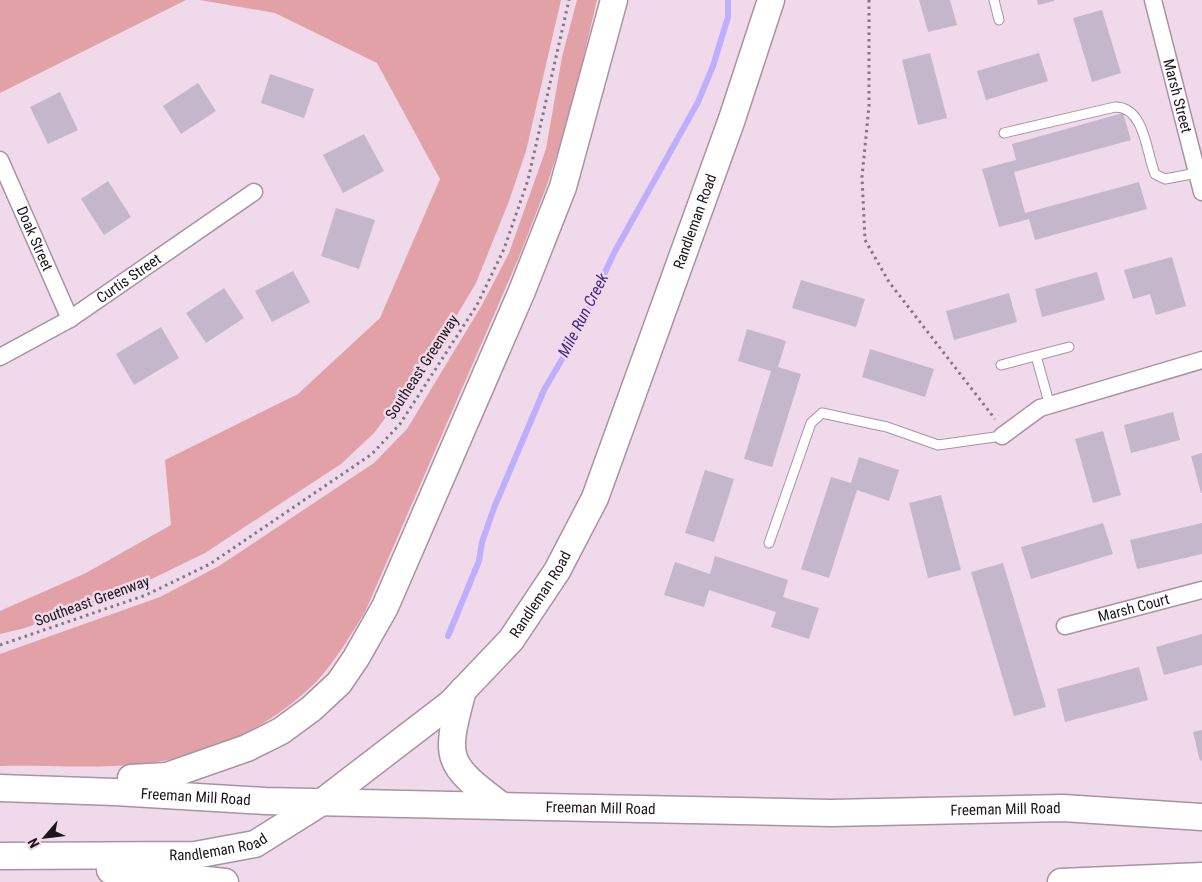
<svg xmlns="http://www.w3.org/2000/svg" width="1202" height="882" font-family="'Roboto Condensed',sans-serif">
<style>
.green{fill:#e1a1a7}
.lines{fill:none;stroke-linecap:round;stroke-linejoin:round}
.stream{stroke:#beaefc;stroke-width:6}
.building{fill:#c4b7cc}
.lane-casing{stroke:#a893a3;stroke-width:11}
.street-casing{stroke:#a893a3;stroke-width:19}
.primary-casing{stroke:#a893a3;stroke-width:29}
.path{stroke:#857682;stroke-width:3;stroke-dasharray:2.5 4;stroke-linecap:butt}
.lane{stroke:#fff;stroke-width:9}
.street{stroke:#fff;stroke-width:16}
.primary{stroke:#fff;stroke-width:26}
.labels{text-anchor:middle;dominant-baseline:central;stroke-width:5;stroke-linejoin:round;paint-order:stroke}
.street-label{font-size:15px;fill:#1d151b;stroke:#efd9ea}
.water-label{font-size:16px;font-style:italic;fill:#44277f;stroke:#efd9ea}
</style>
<rect width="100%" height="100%" fill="#efd9ea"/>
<!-- green -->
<g class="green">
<polygon points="0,0 186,0 0,93"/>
<polygon points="200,0 561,0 526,151 509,201 476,283 433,355 374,433 341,464 205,553 133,588 25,628 0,634 0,611 86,573 171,525 165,460 298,394 380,318 440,179 377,63 275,13"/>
<path d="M 577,0 L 597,0 L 572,107 L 547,185 L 519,257 L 365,612 C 350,636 336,660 317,681 C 271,727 207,758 141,764 C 95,769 47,765 0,766 L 0,654 L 160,597 L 219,566 L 374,463 L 407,429 L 482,305 L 509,253 L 546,149 L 562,57 Z"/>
</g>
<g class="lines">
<!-- stream -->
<polyline class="stream" points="448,636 479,561 482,542 494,508 544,390 575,337 614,253 698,102 713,66 728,17 728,0"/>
</g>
<!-- building -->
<g class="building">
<polygon points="919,0 950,0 957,25 928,32"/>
<polygon points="1037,0 1054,0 1054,1 1038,5"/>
<polygon points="1102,10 1121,73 1092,82 1073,18"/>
<polygon points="930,53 947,118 918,125 902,60"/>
<polygon points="1039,53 1048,81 986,100 977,71"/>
<polygon points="270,74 314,89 304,118 261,103"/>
<polygon points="198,83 216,111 181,134 163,106"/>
<polygon points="60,92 78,130 48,144 30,107"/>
<polygon points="1123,113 1131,140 1014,172 1025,213 1139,182 1147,209 1035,240 1029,219 999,227 982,169 1016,160 1012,144"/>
<polygon points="364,134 384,171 343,193 323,155"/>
<polygon points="108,181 131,217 104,235 81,199"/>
<polygon points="336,208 375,220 359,269 321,256"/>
<polygon points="1172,257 1186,306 1156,315 1150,294 1133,299 1124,270"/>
<polygon points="293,271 310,302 272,322 255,291"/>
<polygon points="1097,272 1105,300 1042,317 1035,289"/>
<polygon points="801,280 865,299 856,327 792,308"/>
<polygon points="224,288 244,318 206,343 186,313"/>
<polygon points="1009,293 1017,322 954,340 946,311"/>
<polygon points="161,327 179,358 134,385 116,354"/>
<polygon points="747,329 786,341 778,367 801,374 772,467 744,459 771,371 738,361"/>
<polygon points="870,349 934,369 925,397 862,377"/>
<polygon points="1173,412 1180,440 1131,453 1124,425"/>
<polygon points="1103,431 1121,495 1093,503 1075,439"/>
<polygon points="1202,453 1202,493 1201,493 1191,456"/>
<polygon points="859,457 899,470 889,501 857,490 829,578 801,569 831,477 851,483"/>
<polygon points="705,470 734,479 714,542 685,533"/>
<polygon points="941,495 961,570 928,578 909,503"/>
<polygon points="1103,523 1113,554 1031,579 1021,547"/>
<polygon points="1202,523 1202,554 1137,569 1130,540"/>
<polygon points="715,556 788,580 783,597 819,608 809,639 771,627 776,612 709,590 704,607 664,595 675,562 710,574"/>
<polygon points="1003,563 1046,707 1014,716 971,572"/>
<polygon points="1202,634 1202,665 1164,675 1156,647"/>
<polygon points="1139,667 1148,700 1065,722 1057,689"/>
<polygon points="1202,730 1202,760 1200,761 1193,732"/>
</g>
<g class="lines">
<!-- lane casing -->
<g class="lane-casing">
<g id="lane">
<polyline points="994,0 999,20"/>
<path d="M 1004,133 L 1115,107 C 1145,107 1146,152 1155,174 L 1165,179 L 1197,173"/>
<polyline points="1036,356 1050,406"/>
<polyline points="1001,365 1069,347"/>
<polyline points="769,543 811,423 822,413 887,427 938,445 1002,436"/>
</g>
</g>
<!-- street casing -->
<g class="street-casing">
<g id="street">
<path id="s1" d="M 1153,0 L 1202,192"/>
<path id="s2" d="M 0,160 L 70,319"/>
<path id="s3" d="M 0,357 L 70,319 L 254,192"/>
<polyline points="1002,436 1040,408 1202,360"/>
<path id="s4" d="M 1065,626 L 1202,590"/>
</g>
</g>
<!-- primary casing -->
<g class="primary-casing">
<g id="primary">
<path d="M 463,690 C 444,760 445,763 502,806"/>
<polyline points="131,778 167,776 247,748 281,731 311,709 339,683 356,658 385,607 522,291 563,187 614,0"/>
<path id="s5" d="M 0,788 L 115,792 L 265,801 L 831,813 L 1063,808 L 1202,817"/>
<path id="s6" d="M 0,856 L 195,855 L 255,844 L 322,802 L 451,703 L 511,640 L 557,571 L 595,498 L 732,119 L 771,0"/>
<polyline points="110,870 225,882"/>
<polyline points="1061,882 1202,876"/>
</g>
</g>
<!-- path -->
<g class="path">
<polyline points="869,0 869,106 862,177 865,240 889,282 995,419"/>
<polyline points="0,645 146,595 210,564 372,454 400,424 477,305 504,249 528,180 569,0"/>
</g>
<!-- lane -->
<use href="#lane" class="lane"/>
<!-- street -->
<use href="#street" class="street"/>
<!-- primary -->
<use href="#primary" class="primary"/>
</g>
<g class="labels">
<!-- street labels -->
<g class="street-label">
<text stroke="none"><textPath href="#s1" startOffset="99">Marsh Street</textPath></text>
<text stroke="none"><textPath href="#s6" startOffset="1044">Randleman Road</textPath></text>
<text stroke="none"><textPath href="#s2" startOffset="86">Doak Street</textPath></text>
<text stroke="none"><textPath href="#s3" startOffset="151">Curtis Street</textPath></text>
<text transform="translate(422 367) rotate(-57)">Southeast Greenway</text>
<text stroke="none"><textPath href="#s6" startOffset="639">Randleman Road</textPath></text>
<text transform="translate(92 601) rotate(-20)">Southeast Greenway</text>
<text stroke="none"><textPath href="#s4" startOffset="71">Marsh Court</textPath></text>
<text stroke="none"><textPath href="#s5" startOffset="196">Freeman Mill Road</textPath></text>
<text stroke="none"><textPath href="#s5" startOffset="601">Freeman Mill Road</textPath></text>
<text stroke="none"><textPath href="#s5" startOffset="1006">Freeman Mill Road</textPath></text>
<text stroke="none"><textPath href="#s6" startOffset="219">Randleman Road</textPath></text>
</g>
<!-- water labels -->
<g class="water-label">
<text transform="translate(583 315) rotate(-63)">Mile Run Creek</text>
</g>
</g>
<!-- north arrow -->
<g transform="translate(45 837) rotate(242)" stroke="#efd9ea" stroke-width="4" paint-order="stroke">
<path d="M0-4L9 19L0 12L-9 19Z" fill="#1d151b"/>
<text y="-8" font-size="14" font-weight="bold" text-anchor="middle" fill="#1d151b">N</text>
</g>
</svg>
